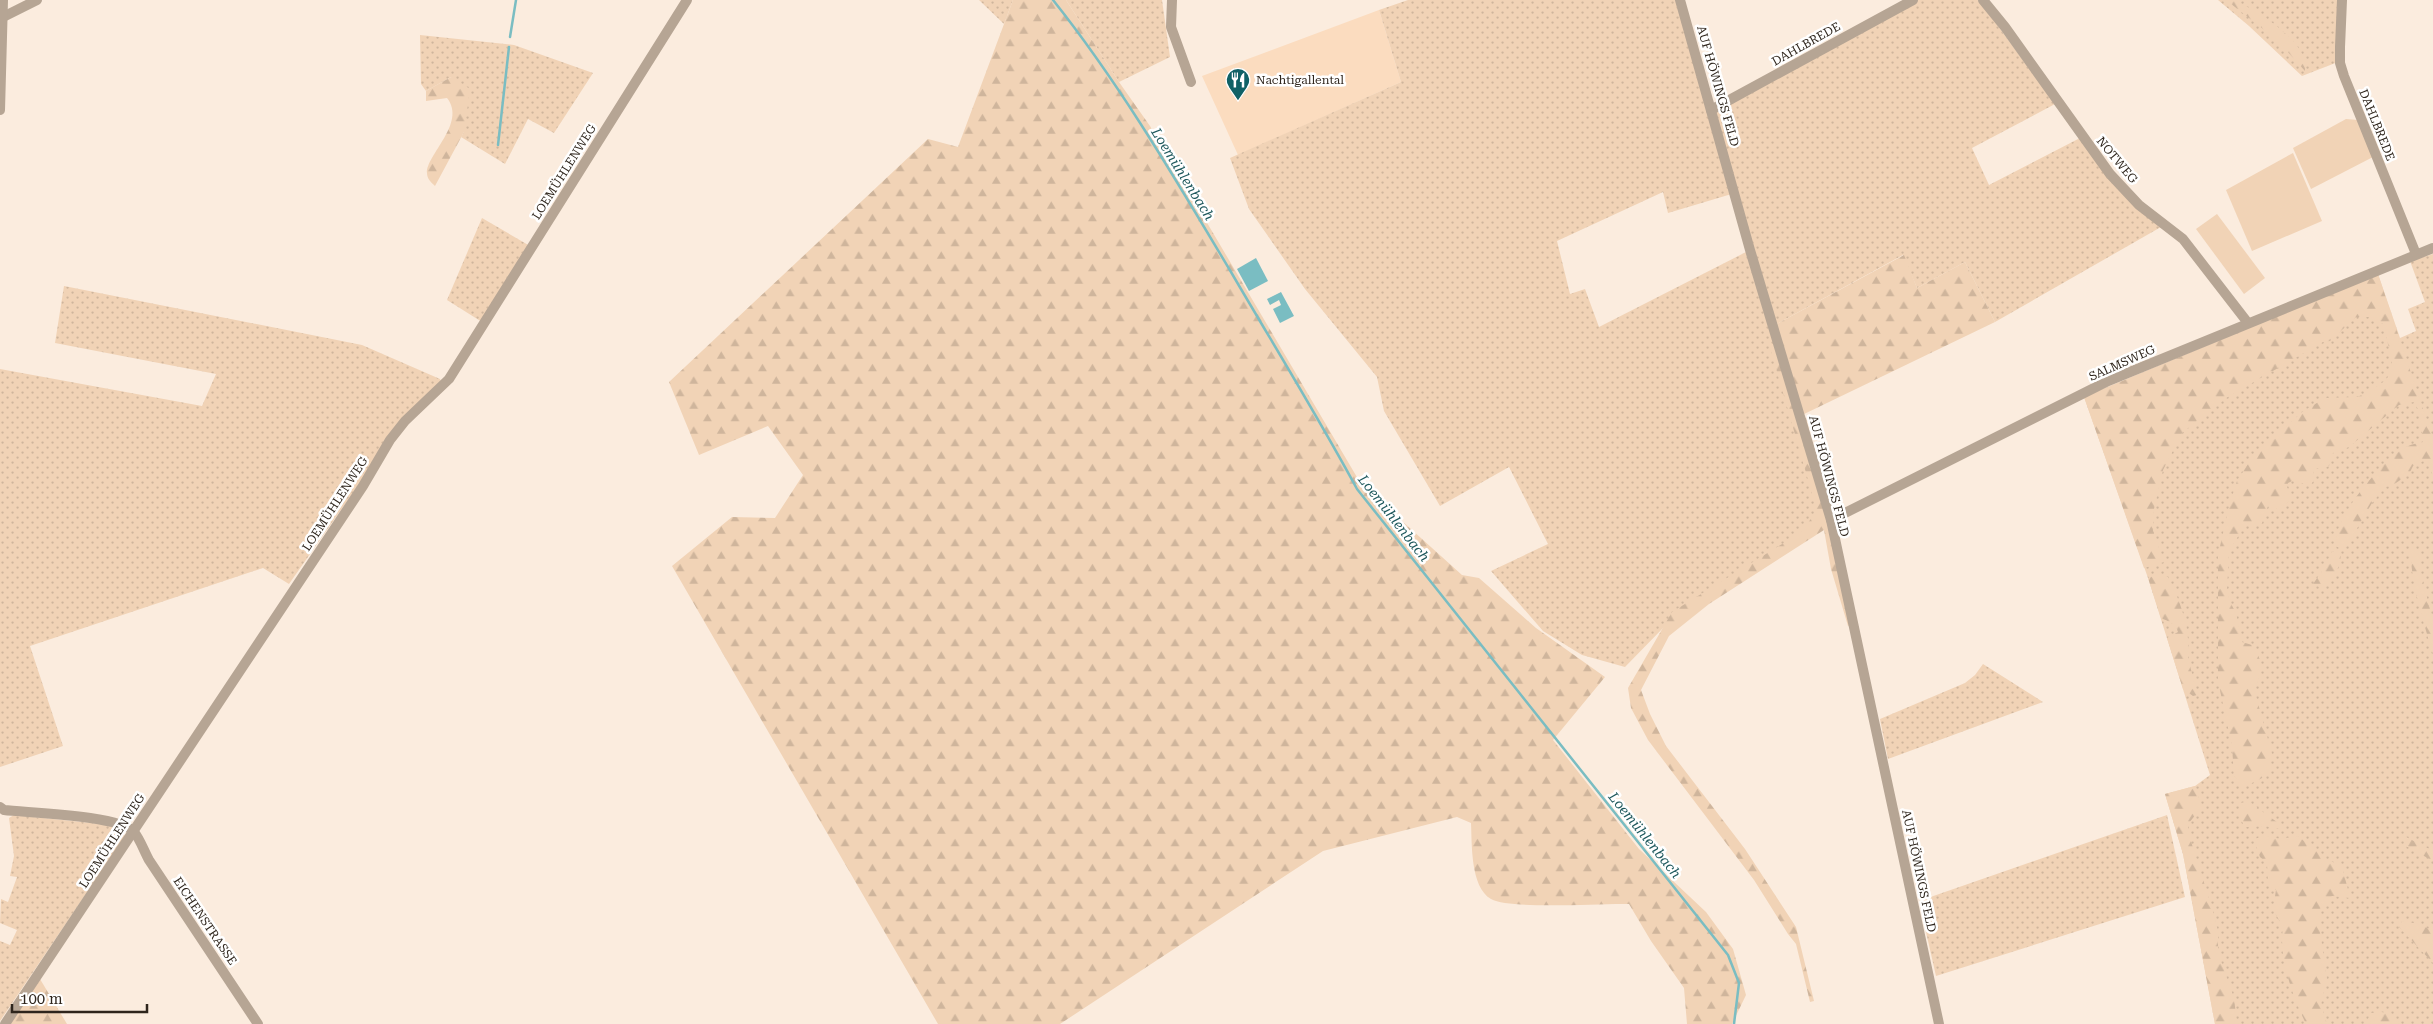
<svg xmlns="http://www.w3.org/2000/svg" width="2433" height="1024" font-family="'Roboto Serif',serif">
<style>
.built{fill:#fbdcbf}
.grass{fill:url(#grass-dots);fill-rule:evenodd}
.forest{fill:url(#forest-firs)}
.green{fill:#f1d3b6}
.water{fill:#7abdc2}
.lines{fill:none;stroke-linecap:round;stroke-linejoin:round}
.stream{stroke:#7abdc2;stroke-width:2.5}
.minor{stroke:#b6a594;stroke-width:10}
.labels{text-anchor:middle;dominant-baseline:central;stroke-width:5;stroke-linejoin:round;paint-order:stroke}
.street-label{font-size:12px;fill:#2e251c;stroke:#fff}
.poi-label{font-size:12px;fill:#2e251c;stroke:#fff;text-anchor:start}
.water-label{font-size:14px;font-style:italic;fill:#1f595d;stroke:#fff}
</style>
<defs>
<pattern id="grass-dots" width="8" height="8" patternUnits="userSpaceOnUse" patternTransform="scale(1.25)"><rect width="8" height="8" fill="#f1d3b6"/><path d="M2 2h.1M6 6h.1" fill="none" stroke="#cfb59c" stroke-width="1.8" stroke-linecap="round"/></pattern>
<pattern id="forest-firs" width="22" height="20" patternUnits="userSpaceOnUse" patternTransform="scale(1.25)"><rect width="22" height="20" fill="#f1d3b6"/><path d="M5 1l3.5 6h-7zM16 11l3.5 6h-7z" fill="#cfb59c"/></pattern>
</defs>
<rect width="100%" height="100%" fill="#fbecde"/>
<!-- built -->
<polygon class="built" points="1379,10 1401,82 1238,155 1202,76"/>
<!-- grass -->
<g class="grass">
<polygon points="979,0 1013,0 1004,24"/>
<polygon points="1066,0 1162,0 1170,57 1119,82"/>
<path d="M 1408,0 L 1680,0 L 1711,109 L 1915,0 L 1979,0 L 2055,104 L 1972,148 L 1989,185 L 2080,138 L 2161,227 L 1995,322 L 1965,262 L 1917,288 L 1903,255 L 1773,326 L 1831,520 L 1666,625 L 1625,667 L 1582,655 L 1543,631 L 1491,571 L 1548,544 L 1509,467 L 1440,506 L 1384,411 L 1377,377 L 1305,289 L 1249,209 L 1230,158 L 1401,82 L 1379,10 ZM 1663,192 L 1668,213 L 1735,193 L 1750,250 L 1599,327 L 1585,289 L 1570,294 L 1557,241 Z"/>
<polygon points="2218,0 2338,0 2338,62 2302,76 2249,26"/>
<polygon points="420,35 514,45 593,73 554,133 528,119 505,164 461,137 464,132 451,77 426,91 421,84"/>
<polygon points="482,218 530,246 482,322 447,300"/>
<polygon points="2433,254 2433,1024 2215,1024 2183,854 2165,794 2195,786 2210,775 2148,578 2084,397 2378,274 2400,338 2416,331 2408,309 2425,302 2410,261"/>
<polygon points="64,286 362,345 440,379 443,386 390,440 289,584 263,568 30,646 63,746 0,767 0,369 202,406 216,374 55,343"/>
<polygon points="1983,664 2043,702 1888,759 1880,719 1965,683 1975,675"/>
<polygon points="14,815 101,824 119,828 125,836 0,1021 0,941 10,945 17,930 0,923 1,899 8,902 17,877 10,876 14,856 9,818"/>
<polygon points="2167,815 2185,897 1936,976 1919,901"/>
</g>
<!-- forest -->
<g class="forest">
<path d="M 1013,0 L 1066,0 L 1119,82 L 1150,126 L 1361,484 L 1462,575 L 1479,578 L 1536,628 L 1605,677 L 1553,740 L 1639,849 L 1706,912 L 1733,949 L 1746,995 L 1732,1024 L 1687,1024 L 1684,988 L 1651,941 L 1629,904 C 1602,903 1511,910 1491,899 C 1470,887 1472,843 1471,823 L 1457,817 L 1323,851 L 1060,1024 L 938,1024 L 672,566 L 732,517 L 775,518 L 803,475 L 768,426 L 699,455 L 669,382 L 928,139 L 958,147 Z"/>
<path d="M 2226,0 C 2246,0 2292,34 2301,52 C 2304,58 2305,64 2305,71 L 2276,39 Z"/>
<path d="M 451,77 L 470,89 L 464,132 L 435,186 C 431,182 427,179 427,173 C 426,155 467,123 447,98 L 426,101 L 426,91 Z"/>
<polygon points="1904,255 1917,288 1965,262 1995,322 1800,416 1806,418 1856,623 1848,626 1831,569 1824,530 1709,604 1669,636 1641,690 1650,714 1666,746 1745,849 1796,927 1814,1001 1810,1002 1796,944 1788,934 1754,880 1648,740 1631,708 1628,688 1672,612 1800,533 1817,511 1771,351 1776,349 1773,326"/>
<path d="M 2378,274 L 2433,439 L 2433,476 L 2428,462 L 2423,461 L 2413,466 L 2409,474 L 2393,485 L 2385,487 L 2372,503 L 2346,547 L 2341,549 L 2336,546 C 2331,519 2385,457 2408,446 C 2412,444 2418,443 2423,442 L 2420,413 L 2414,402 L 2399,405 L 2349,447 L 2333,453 L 2329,466 L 2323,469 L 2314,468 L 2313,482 L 2309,486 L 2294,480 L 2288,483 L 2287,487 L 2292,497 L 2280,511 L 2269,503 L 2262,523 L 2258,525 L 2245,525 L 2229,551 L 2227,589 L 2230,602 L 2236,613 L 2242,642 L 2252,645 C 2264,664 2264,669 2254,689 L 2272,754 L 2269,771 L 2264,777 L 2248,785 L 2241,784 L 2234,776 L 2232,746 L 2218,681 L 2218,555 L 2230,503 L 2237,481 L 2252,458 L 2302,412 L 2325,398 L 2357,397 L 2369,392 L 2386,380 L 2392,370 L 2392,360 L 2383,324 L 2371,317 L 2356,317 L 2330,341 L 2323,342 L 2226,398 L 2182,433 L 2163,470 L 2154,509 L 2153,531 L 2164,562 L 2144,568 L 2084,397 Z"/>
<path d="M 2411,547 L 2415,547 L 2420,553 L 2420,570 L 2433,621 L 2433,654 C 2424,623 2409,578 2411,547 Z"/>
<path d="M 2332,551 L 2341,556 C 2339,569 2334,580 2322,588 L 2313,584 L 2325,567 Z"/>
<path d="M 2159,574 L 2168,577 L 2179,601 L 2186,623 L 2189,647 L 2188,657 L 2197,695 L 2193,696 L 2183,689 L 2167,638 L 2178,632 C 2176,624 2168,621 2161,618 L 2148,578 Z"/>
<polygon points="2195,786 2202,807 2188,824 2188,832 2212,908 2218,931 2218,953 2234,998 2237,1024 2215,1024 2183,854 2165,794"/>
<polygon points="2248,801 2281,825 2280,829 2265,826 2245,827 2237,813 2241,803"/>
<path d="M 2263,835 L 2280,839 L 2298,836 L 2326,859 L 2342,866 L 2350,898 L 2332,896 L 2320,909 L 2319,925 L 2327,979 L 2321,1004 L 2327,1024 L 2306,1024 C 2293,997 2278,957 2283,928 L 2273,909 L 2276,890 L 2268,882 L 2267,863 L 2260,857 L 2254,840 Z"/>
<polygon points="2406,837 2433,851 2433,861 2406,846"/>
<polygon points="2402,921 2419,924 2433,931 2433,963 2399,927"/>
<polygon points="40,979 67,1024 10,1024"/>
<polygon points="2381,1012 2388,1013 2397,1024 2369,1024 2367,1021 2371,1013"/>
</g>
<!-- green -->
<g class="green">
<polygon points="2346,119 2358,120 2373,157 2311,189 2293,148"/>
<polygon points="2293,153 2322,221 2252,251 2226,190"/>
<polygon points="2217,214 2265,278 2244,294 2196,229"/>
</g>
<!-- water -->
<g class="water">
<polygon points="1256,258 1268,281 1249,291 1237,269"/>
<polygon points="1281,292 1294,316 1280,323 1273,309 1281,305 1279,300 1270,305 1267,299"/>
</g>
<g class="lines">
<!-- stream -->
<g class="stream">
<path d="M 1053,0 C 1120,84 1176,180 1231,272 C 1273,344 1317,415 1357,489 L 1728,955 L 1739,983 L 1734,1024"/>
<polyline points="510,37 516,0"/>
<polyline points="498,145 509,47"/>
</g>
<!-- minor -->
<g class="minor">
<polyline points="1172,0 1171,27 1191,82"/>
<polyline points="1680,0 1750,250 1831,520 1939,1024"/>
<polyline points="1983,0 2005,27 2110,174 2139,205 2183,239 2248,323"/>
<polyline points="2342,0 2340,47 2340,63 2344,76 2416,254"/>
<polyline points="3,17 37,0"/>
<polyline points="0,110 3,0"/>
<polyline points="1711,110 1913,0"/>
<polyline points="1831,520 2108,381 2433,248"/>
<path d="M 0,807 L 4,810 C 29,813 119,815 134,832 C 140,839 144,851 149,860 L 258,1024"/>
<polyline points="5,1024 363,486 390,440 405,421 449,379 687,0"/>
</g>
</g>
<!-- icons -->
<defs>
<g id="restaurant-pin" transform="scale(1.25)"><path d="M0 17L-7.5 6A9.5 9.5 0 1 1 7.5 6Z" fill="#106166" stroke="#fff"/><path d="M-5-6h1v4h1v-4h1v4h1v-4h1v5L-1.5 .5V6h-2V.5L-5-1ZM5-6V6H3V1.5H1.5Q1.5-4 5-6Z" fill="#fff"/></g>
</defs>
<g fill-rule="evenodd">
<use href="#restaurant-pin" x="1238" y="80"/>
</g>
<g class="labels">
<!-- street labels -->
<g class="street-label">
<text transform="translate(1806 44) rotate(-29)">DAHLBREDE</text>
<text transform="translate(1718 86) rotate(74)">AUF HÖWINGS FELD</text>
<text transform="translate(2377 125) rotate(68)">DAHLBREDE</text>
<text transform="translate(2117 160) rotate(50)">NOTWEG</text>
<text transform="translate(564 172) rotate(-58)">LOEMÜHLENWEG</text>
<text transform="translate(2122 363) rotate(-24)">SALMSWEG</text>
<text transform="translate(1829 476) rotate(75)">AUF HÖWINGS FELD</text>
<text transform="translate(335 504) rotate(-57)">LOEMÜHLENWEG</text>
<text transform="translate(112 841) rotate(-57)">LOEMÜHLENWEG</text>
<text transform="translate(1919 871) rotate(78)">AUF HÖWINGS FELD</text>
<text transform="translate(205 921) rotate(56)">EICHENSTRASSE</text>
</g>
<!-- poi labels -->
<g class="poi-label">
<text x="1256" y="80">Nachtigallental</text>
</g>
<!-- water labels -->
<g class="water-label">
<text transform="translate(1183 174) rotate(58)">Loemühlenbach</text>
<text transform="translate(1394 518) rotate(52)">Loemühlenbach</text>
<text transform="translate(1645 835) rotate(51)">Loemühlenbach</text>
</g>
</g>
<!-- scale -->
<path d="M12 1004v8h135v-8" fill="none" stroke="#2e251c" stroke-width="2.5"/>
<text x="20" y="1004" font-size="15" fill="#2e251c" stroke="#ffffff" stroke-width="4" paint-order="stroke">100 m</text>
</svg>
